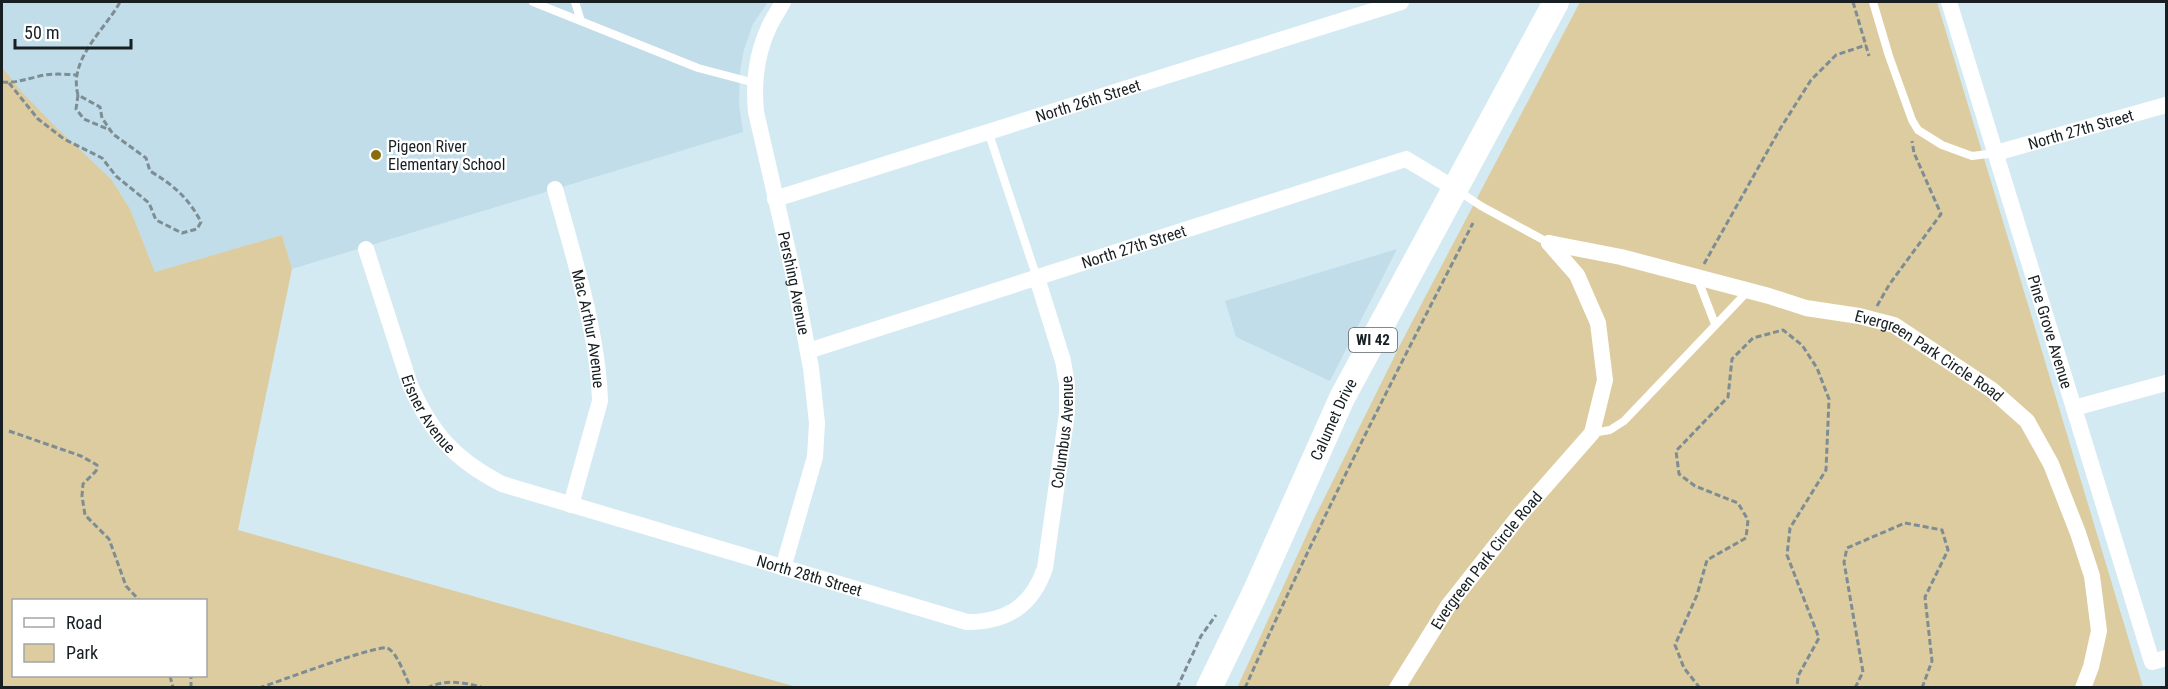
<svg xmlns="http://www.w3.org/2000/svg" width="2168" height="689" font-family="'Roboto Condensed',sans-serif">
<style>
.built{fill:#c0dde9}
.green{fill:#dccc9f;fill-rule:evenodd}
.lines{fill:none;stroke-linecap:round;stroke-linejoin:round}
.path{stroke:#7e8d93;stroke-width:3;stroke-dasharray:6 3;stroke-linecap:butt}
.service{stroke:#fff;stroke-width:8}
.minor{stroke:#fff;stroke-width:16}
.primary{stroke:#fff;stroke-width:26}
.poi-dot{fill:#896d0c;stroke:#fff;stroke-width:2}
.labels{text-anchor:middle;dominant-baseline:central;stroke-width:5;stroke-linejoin:round;paint-order:stroke}
.shield{fill:#fff;stroke:#5d6264;stroke-width:1.5}
.shield-label{font-size:15px;font-weight:bold;fill:#171f22}
.street-label{font-size:16px;fill:#171f22;stroke:#fff}
.poi-label{font-size:16px;fill:#171f22;stroke:#fff;text-anchor:start}
</style>
<rect width="100%" height="100%" fill="#d4eaf2"/>
<!-- built -->
<g class="built">
<polygon points="2,2 768,2 753,24 744,49 740,71 739,104 743,132 292,269 282,235 155,272 130,209 111,179 56,127 21,91 2,67"/>
<polygon points="1397,249 1330,381 1236,337 1225,301"/>
</g>
<!-- green -->
<g class="green">
<polygon points="1580,2 1937,2 2143,687 1237,688 1312,523 1401,343"/>
<path d="M 2,67 L 21,91 L 56,127 L 111,179 L 130,209 L 155,272 L 282,235 L 292,269 L 238,530 L 797,687 L 2,687 ZM 14,600 L 206,600 L 206,676 L 14,676 Z"/>
</g>
<g class="lines">
<!-- path -->
<g class="path">
<polyline points="1853,2 1869,56"/>
<path d="M 2,82 C 16,83 22,80 36,77 C 49,73 63,74 76,75"/>
<path d="M 9,83 L 38,119 L 64,139 L 102,158 L 116,176 L 149,203 L 156,220 L 182,233 L 197,229 L 201,222 C 188,197 173,185 150,171 L 146,158 L 113,134 L 102,118 L 100,107 L 78,95 C 68,59 105,30 120,2"/>
<polyline points="78,95 76,109 84,119 110,130"/>
<polyline points="1704,264 1780,129 1811,80 1836,55 1866,45"/>
<polyline points="1877,306 1889,285 1941,214 1914,153 1912,141"/>
<polyline points="9,431 81,456 97,465 96,471 83,484 82,496 85,515 109,539 126,586 139,600"/>
<polyline points="170,676 173,688"/>
<polyline points="191,688 191,676"/>
<path d="M 259,688 C 277,682 376,645 387,648 C 397,651 406,679 411,688"/>
<path d="M 427,688 C 445,679 465,682 484,688"/>
<polyline points="1177,688 1201,636 1216,615"/>
<path d="M 1245,688 C 1315,530 1394,377 1473,223"/>
<polyline points="1700,688 1684,668 1675,645 1697,595 1707,560 1746,538 1748,520 1738,503 1695,486 1679,474 1676,451 1728,397 1732,359 1753,338 1783,330 1802,345 1817,368 1829,399 1826,470 1790,528 1787,555 1819,638 1798,676 1797,688"/>
<polyline points="1855,688 1863,672 1844,562 1847,548 1905,523 1942,530 1948,550 1925,597 1932,661 1922,688"/>
</g>
<!-- service -->
<g class="service">
<polyline points="533,2 698,68 755,83"/>
<polyline points="575,2 581,21"/>
<polyline points="1873,2 1889,56 1912,120 1918,130 1942,145 1972,156 1996,153"/>
<polyline points="988,131 1037,278"/>
<polyline points="1457,190 1481,206 1549,243"/>
<polyline points="1697,277 1715,324"/>
<polyline points="1592,433 1610,430 1624,421 1748,291"/>
</g>
<!-- minor -->
<g class="minor">
<path id="s1" d="M 783,2 C 779,10 773,18 769,27 C 756,55 753,82 756,112 L 793,273 L 811,368 L 817,423 L 815,457 L 783,568"/>
<path id="s2" d="M 1949,2 L 2152,662 L 2166,658"/>
<path id="s3" d="M 1996,153 L 2166,105"/>
<path id="s4" d="M 555,189 C 573,254 598,333 600,401 L 571,505"/>
<path id="s5" d="M 775,199 L 1401,2"/>
<path id="s6" d="M 1549,243 L 1621,257 L 1769,296 L 1806,308 L 1859,316 L 1894,325 L 1992,390 L 2027,421 L 2051,464 L 2078,533 L 2092,576 L 2099,631 L 2091,667 L 2083,688"/>
<path id="s7" d="M 366,249 L 410,385 C 432,434 454,459 502,484 L 967,622 C 1007,622 1032,606 1045,568 L 1067,413 L 1067,384 L 1063,361 L 1037,278"/>
<path id="s8" d="M 808,351 L 1406,159 L 1454,188"/>
<polyline points="2074,408 2166,383"/>
<path id="s9" d="M 1397,688 L 1448,606 L 1519,516 L 1592,433 L 1605,380 L 1598,323 L 1577,275 L 1549,243"/>
</g>
<!-- primary -->
<path class="primary" id="s10" d="M 1209,688 L 1254,595 L 1342,398 L 1556,2"/>
</g>
<!-- markers -->
<circle class="poi-dot" cx="376" cy="155" r="6"/>
<g class="labels">
<!-- shield labels -->
<rect class="shield" x="1349" y="328" width="48" height="24" rx="4.5"/>
<g class="shield-label">
<text x="1373" y="340">WI 42</text>
</g>
<!-- street labels -->
<g class="street-label">
<text stroke="none"><textPath href="#s5" startOffset="328">North 26th Street</textPath></text>
<text stroke="none"><textPath href="#s3" startOffset="88">North 27th Street</textPath></text>
<text stroke="none"><textPath href="#s8" startOffset="342">North 27th Street</textPath></text>
<text stroke="none"><textPath href="#s1" startOffset="291">Pershing Avenue</textPath></text>
<text stroke="none"><textPath href="#s4" startOffset="144">Mac Arthur Avenue</textPath></text>
<text stroke="none"><textPath href="#s2" startOffset="345">Pine Grove Avenue</textPath></text>
<text stroke="none"><textPath href="#s6" startOffset="400">Evergreen Park Circle Road</textPath></text>
<text stroke="none"><textPath href="#s7" startOffset="177">Eisner Avenue</textPath></text>
<text stroke="none"><textPath href="#s10" startOffset="296">Calumet Drive</textPath></text>
<text stroke="none"><textPath href="#s7" startOffset="1006">Columbus Avenue</textPath></text>
<text stroke="none"><textPath href="#s9" startOffset="156">Evergreen Park Circle Road</textPath></text>
<text stroke="none"><textPath href="#s7" startOffset="602">North 28th Street</textPath></text>
</g>
<!-- poi labels -->
<g class="poi-label">
<text x="388" y="146">Pigeon River<tspan x="388" dy="18">Elementary School</tspan></text>
</g>
</g>
<!-- border -->
<rect width="2168" height="689" fill="none" stroke="#171f22" stroke-width="6"/>
<!-- legend -->
<rect x="12" y="599" width="195" height="78" fill="#ffffff" stroke="#a2a5a7" stroke-width="1.5"/>
<rect x="24" y="618" width="30" height="9" fill="#ffffff" stroke="#a2a5a7" stroke-width="1.5"/>
<text x="66" y="629" font-size="18" fill="#171f22">Road</text>
<rect x="24" y="644" width="30" height="18" fill="#dccc9f" stroke="#a2a5a7" stroke-width="1.5"/>
<text x="66" y="659" font-size="18" fill="#171f22">Park</text>
<!-- scale -->
<path d="M15 39v9h116v-9" fill="none" stroke="#171f22" stroke-width="3"/>
<text x="24" y="39" font-size="18" fill="#171f22" stroke="#ffffff" stroke-width="4.5" paint-order="stroke">50 m</text>
</svg>
